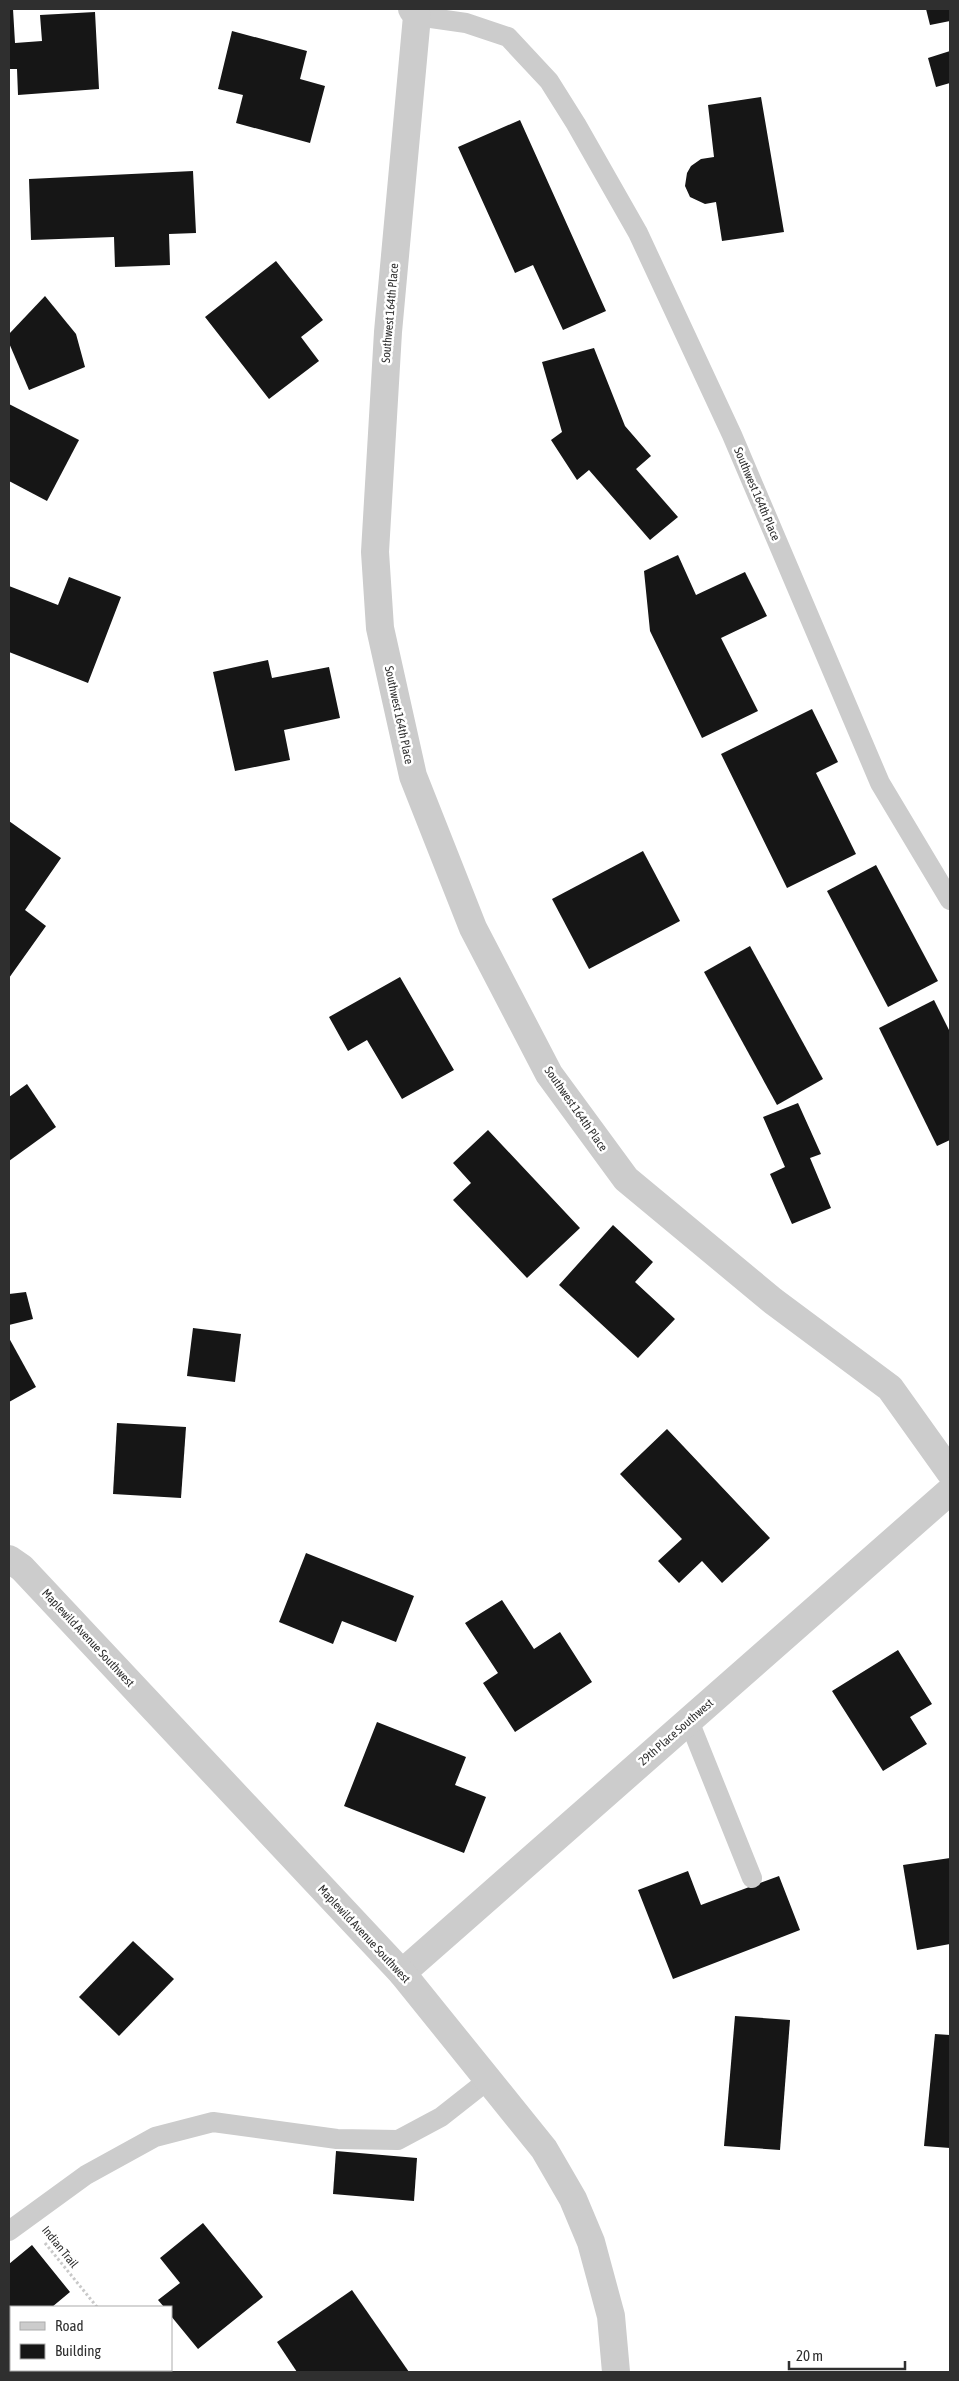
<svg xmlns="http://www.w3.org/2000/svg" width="959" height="2381" font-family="'Asap Condensed',sans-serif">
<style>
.building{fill:#161616}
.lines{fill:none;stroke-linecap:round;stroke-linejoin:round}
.path{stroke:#c9c9c9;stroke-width:3;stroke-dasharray:2.5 2.5;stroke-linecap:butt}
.service{stroke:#ccc;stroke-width:20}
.minor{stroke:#ccc;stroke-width:28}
.tertiary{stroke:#ccc;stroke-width:28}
.labels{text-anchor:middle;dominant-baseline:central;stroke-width:5;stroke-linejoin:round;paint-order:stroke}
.street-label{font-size:12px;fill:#2f2f2f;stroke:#fff}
</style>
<rect width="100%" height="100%" fill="#fff"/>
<!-- building -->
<g class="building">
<polygon points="9,9 13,9 15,43 42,41 40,15 95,12 99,89 18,95 17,69 9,69"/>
<polygon points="926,9 950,9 950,21 930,25"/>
<polygon points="232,31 307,51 300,79 325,86 310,143 236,123 243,95 218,89"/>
<polygon points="950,51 950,83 936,87 928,58"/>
<polygon points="761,97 784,232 722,241 716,202 705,204 690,197 685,186 687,173 691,166 701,159 714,157 708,105"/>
<polygon points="520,120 606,311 563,330 533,265 515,273 458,147"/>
<polygon points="193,171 196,233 169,234 170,265 115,267 114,237 31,240 29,179"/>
<polygon points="276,261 323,320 301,337 319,361 269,399 205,317"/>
<polygon points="45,296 76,334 85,367 29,390 9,343 9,334"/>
<polygon points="594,348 625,426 651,456 636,469 678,517 650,540 589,470 577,480 551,440 562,432 542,362"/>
<polygon points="9,404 79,440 47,501 9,481"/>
<polygon points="678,555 696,595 745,572 767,616 721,638 758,711 702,738 650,631 644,571"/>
<polygon points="69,577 121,597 88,683 9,652 9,586 58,605"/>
<polygon points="268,660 272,678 329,667 340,718 284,730 290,760 235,771 213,672"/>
<polygon points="812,709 838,762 816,773 856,854 787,888 721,754"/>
<polygon points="9,821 61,858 25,910 46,926 9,978"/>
<polygon points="643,851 680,921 589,969 552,899"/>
<polygon points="876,865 938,981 888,1007 827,891"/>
<polygon points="750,946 823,1079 777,1105 704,972"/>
<polygon points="400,977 454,1070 402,1099 367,1040 348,1051 329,1017"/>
<polygon points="934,1000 950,1032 950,1140 937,1146 879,1028"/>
<polygon points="27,1084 56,1127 9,1161 9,1097"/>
<polygon points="798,1103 821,1154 810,1158 831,1208 792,1224 770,1174 785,1167 763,1117"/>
<polygon points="488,1130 580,1228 527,1278 453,1200 471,1183 453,1163"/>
<polygon points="613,1225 653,1262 635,1282 675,1319 638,1358 559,1285"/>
<polygon points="26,1292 33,1319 9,1325 9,1294"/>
<polygon points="193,1328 241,1334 235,1382 187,1376"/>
<polygon points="9,1338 36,1387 9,1402"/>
<polygon points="117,1423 186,1427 181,1498 113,1494"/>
<polygon points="667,1429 770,1538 722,1583 702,1561 679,1583 658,1561 682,1539 620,1474"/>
<polygon points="306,1553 414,1596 396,1642 342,1621 333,1644 279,1622"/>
<polygon points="502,1600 534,1649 560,1632 592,1682 515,1732 483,1683 498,1673 465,1623"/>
<polygon points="898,1650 932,1704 910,1717 927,1744 883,1771 832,1691"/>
<polygon points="377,1722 466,1757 455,1785 486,1797 464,1853 344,1806"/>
<polygon points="950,1858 950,1944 917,1950 903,1865"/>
<polygon points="688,1871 701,1905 779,1876 800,1930 673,1979 638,1890"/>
<polygon points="133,1941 174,1979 119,2036 79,1997"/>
<polygon points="735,2016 790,2020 780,2150 724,2146"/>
<polygon points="935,2034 950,2035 950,2148 924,2146"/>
<polygon points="336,2151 417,2158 414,2201 333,2194"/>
<polygon points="203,2223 263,2297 198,2349 171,2316 171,2307 164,2307 158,2300 180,2283 160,2258"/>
<polygon points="32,2245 70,2292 52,2307 11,2307 11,2340 9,2342 9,2264"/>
<polygon points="352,2290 409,2372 297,2372 277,2342"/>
<polygon points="38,2370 83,2370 85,2372 35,2372"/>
</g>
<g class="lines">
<!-- path -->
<g class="path">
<polyline points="45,2243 97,2307"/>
<polyline points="147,2370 149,2372"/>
</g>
<!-- service -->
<g class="service">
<polyline points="417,16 466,23 508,37 549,81 576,124 638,233 732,435 880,783 950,900"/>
<polyline points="689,1721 752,1878"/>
<polyline points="9,2231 86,2175 155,2137 213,2122 337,2139 398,2140 441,2117 488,2080"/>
</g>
<!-- minor -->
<g class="minor">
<polyline points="412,9 417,16 388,332 375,552 380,628 413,776 473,928 549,1074 626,1179 773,1301 890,1388 950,1472"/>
<polyline points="402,1973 950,1491"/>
</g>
<!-- tertiary -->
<polyline class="tertiary" points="9,1559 22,1568 402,1973 544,2149 573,2199 591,2242 611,2316 616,2372"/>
</g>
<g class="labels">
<!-- street labels -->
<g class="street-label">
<text transform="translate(390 313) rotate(-85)">Southwest 164th Place</text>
<text transform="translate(757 494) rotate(67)">Southwest 164th Place</text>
<text transform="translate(399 715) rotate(78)">Southwest 164th Place</text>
<text transform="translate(576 1109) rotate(55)">Southwest 164th Place</text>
<text transform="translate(88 1638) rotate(47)">Maplewild Avenue Southwest</text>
<text transform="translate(676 1732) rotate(-41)">29th Place Southwest</text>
<text transform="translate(364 1934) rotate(47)">Maplewild Avenue Southwest</text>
<text transform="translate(60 2247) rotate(51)">Indian Trail</text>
</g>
</g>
<!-- border -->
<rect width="959" height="2381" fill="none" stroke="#2f2f2f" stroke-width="20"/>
<!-- legend -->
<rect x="10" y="2306" width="162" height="65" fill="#ffffff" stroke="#acacac"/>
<rect x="20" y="2322" width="25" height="8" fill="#cccccc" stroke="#acacac"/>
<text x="55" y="2331" font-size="15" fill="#2f2f2f">Road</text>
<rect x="20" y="2344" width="25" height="15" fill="#161616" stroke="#acacac"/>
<text x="55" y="2356" font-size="15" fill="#2f2f2f">Building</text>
<!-- scale -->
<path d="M789 2361v8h116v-8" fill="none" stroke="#2f2f2f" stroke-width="2.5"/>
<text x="796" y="2361" font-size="15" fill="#2f2f2f" stroke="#ffffff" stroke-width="4" paint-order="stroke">20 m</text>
</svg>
